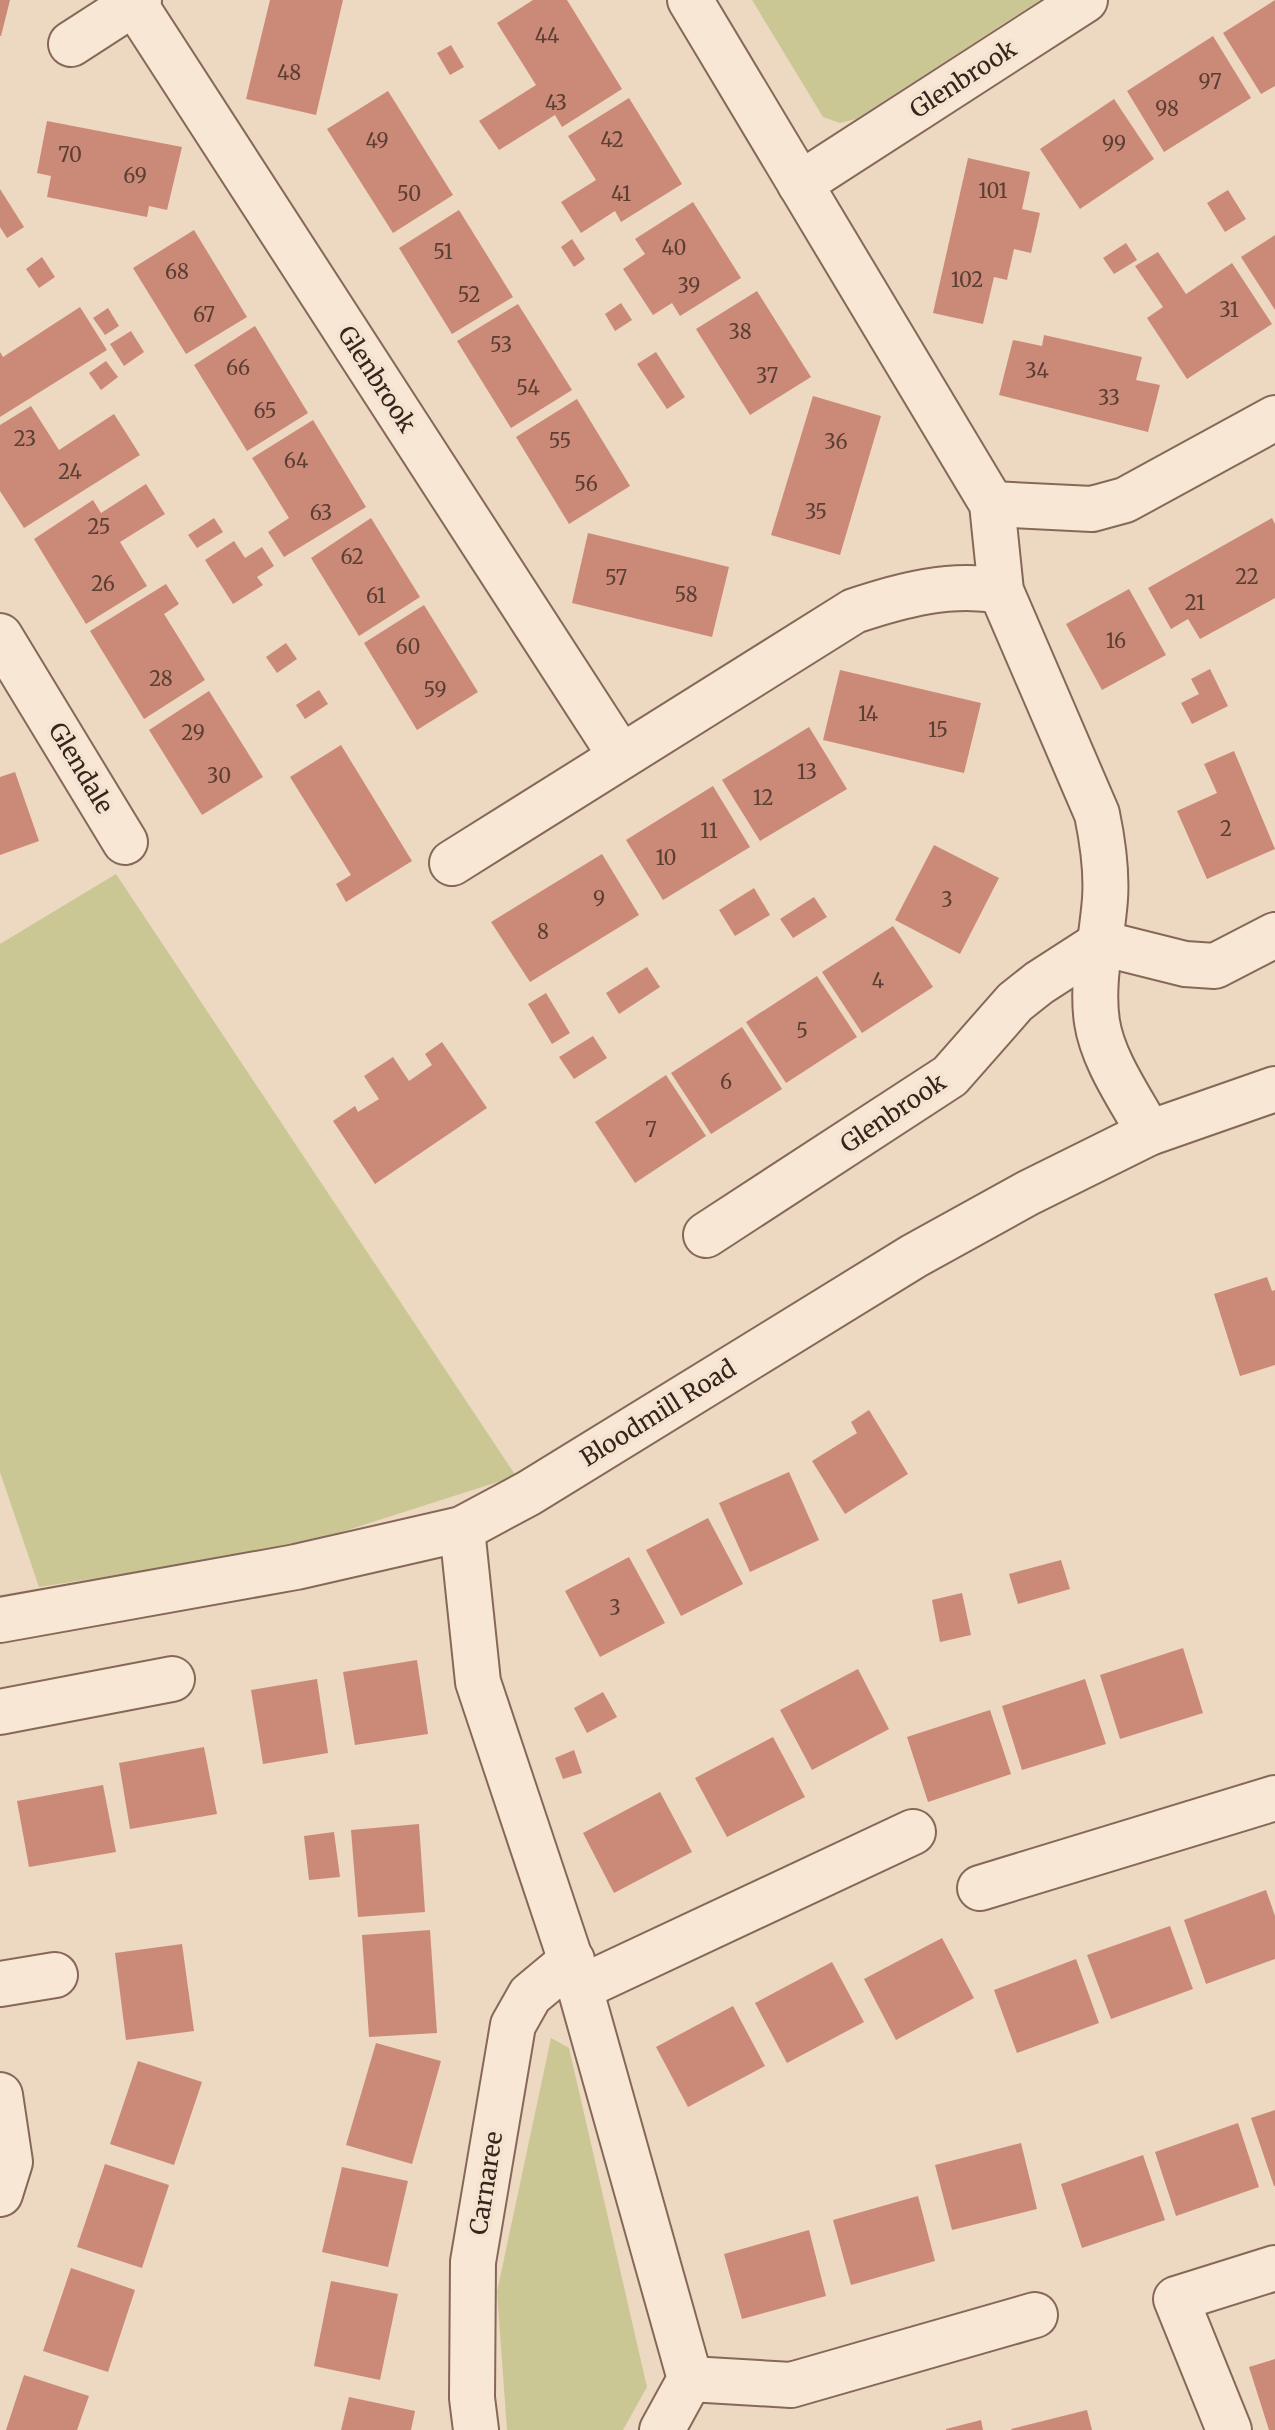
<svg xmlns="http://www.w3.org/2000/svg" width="1275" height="2430" font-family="Merriweather,serif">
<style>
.green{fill:#cbc795}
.building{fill:#cb8a77}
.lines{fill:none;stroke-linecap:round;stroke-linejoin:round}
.minor-casing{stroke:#866859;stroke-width:48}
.minor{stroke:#f8e7d4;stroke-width:44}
.labels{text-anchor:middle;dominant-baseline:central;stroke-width:8;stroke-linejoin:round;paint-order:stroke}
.number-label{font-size:20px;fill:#5b3e34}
.street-label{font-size:24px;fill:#36241d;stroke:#f5e3d0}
</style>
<rect width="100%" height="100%" fill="#edd8c1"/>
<!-- green -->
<g class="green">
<polygon points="752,0 1040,0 856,119 840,123 823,117"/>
<polygon points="116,874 516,1476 295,1547 39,1587 0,1472 0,944"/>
<polygon points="551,2038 569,2048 647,2387 623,2430 507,2430 497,2292"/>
</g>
<!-- building -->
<g class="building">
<polygon points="0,0 10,0 1,36 0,36"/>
<polygon points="270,0 343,0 316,115 246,99"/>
<polygon points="533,0 567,0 622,89 562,127 555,115 499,150 479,121 536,85 497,23"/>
<polygon points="1275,0 1275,86 1261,94 1223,33"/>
<polygon points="1213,36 1251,98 1164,152 1127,91"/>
<polygon points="451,45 464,67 450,75 437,53"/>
<polygon points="388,91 453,195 393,233 327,129"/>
<polygon points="629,98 682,184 621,222 615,211 581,233 561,202 596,180 568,136"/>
<polygon points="1114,99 1154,159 1080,209 1040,149"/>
<polygon points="47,121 182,147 167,210 149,206 147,217 47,197 51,176 37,173"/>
<polygon points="968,158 1030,172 1022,209 1040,213 1031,253 1014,249 1007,280 994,277 983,324 933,313"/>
<polygon points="0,189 24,227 7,238 0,227"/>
<polygon points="1228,190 1246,219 1225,232 1207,203"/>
<polygon points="693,202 741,278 680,316 672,303 653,315 623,269 645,254 635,239"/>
<polygon points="459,210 513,297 452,334 399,248"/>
<polygon points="194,230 247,317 186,354 133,268"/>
<polygon points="1275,235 1275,310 1241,257"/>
<polygon points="572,239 585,259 574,267 561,247"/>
<polygon points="1126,243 1137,260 1114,274 1103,258"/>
<polygon points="1158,252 1186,294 1232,263 1272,324 1187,379 1147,318 1163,307 1135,266"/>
<polygon points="42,257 55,277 39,288 26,269"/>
<polygon points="757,291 811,377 750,415 696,329"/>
<polygon points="621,303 632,320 615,331 605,314"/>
<polygon points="518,304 572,390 511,428 457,341"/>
<polygon points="80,307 107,350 0,417 0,352 3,357"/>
<polygon points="108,308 119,326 105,335 93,318"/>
<polygon points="255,326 308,413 247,451 194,365"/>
<polygon points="131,331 144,352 124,366 110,344"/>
<polygon points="1044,335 1142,357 1136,380 1160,385 1148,432 999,395 1013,340 1042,346"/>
<polygon points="656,352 685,397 667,409 637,364"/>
<polygon points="106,361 118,377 101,390 89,373"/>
<polygon points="813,396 881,416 840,555 771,535"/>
<polygon points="577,399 630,486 569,524 516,437"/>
<polygon points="31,406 59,450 114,414 140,455 24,528 0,491 0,425"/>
<polygon points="313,420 366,507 284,557 268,532 289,518 252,458"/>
<polygon points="146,484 165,514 120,542 147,586 86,624 34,539 93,500 101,513"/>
<polygon points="214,518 223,532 197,548 188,535"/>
<polygon points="371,518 420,597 359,636 311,558"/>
<polygon points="1272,518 1275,524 1275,598 1200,639 1188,619 1171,629 1148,588"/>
<polygon points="588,533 729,567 712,637 572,603"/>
<polygon points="234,541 245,558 262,547 274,566 257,577 263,585 233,604 205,560"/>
<polygon points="166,584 179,604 164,614 205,680 144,719 90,631"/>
<polygon points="1129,589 1166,655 1102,690 1066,624"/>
<polygon points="424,605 478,692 417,730 364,643"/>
<polygon points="286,643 297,659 277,673 266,657"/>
<polygon points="1210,669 1228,706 1192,724 1181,703 1199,694 1191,679"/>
<polygon points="840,670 981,703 964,773 823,740"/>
<polygon points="319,690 328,704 305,719 296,705"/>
<polygon points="209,691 263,777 202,815 149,730"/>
<polygon points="809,727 847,789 760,841 722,780"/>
<polygon points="341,745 412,861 346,902 336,884 351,875 290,777"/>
<polygon points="1234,751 1275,849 1207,879 1177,811 1217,793 1204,764"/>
<polygon points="15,772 39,841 0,855 0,777"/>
<polygon points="713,786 750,847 663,900 626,840"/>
<polygon points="934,845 999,878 960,954 895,920"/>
<polygon points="602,854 639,915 530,982 491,922"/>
<polygon points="754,888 770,915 735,936 719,910"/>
<polygon points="814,897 827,917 793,938 780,919"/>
<polygon points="893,926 933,987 862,1033 822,972"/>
<polygon points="647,967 660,987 619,1014 606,993"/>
<polygon points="817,976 857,1037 786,1083 746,1022"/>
<polygon points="546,993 570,1033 552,1044 528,1004"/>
<polygon points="742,1027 782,1089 711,1134 671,1073"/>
<polygon points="593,1036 607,1058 574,1079 559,1057"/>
<polygon points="442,1042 487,1108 375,1184 333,1121 355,1106 358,1112 379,1099 364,1076 393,1057 409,1081 432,1065 425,1054"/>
<polygon points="666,1075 706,1136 635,1183 595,1122"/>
<polygon points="1267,1277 1272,1291 1275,1290 1275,1365 1240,1376 1214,1294"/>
<polygon points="869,1410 908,1474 845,1514 812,1461 857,1433 851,1422"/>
<polygon points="789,1472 819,1540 750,1572 719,1503"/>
<polygon points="708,1518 743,1584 681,1616 646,1550"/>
<polygon points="629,1557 665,1623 600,1657 565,1591"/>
<polygon points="1061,1560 1070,1589 1018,1604 1009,1574"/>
<polygon points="962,1593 971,1635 940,1642 932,1600"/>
<polygon points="1183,1648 1203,1713 1120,1739 1100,1675"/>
<polygon points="417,1660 428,1734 355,1745 343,1672"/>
<polygon points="858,1669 889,1729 812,1770 780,1710"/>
<polygon points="317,1679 328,1753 263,1764 251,1690"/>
<polygon points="1085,1679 1106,1744 1022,1770 1002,1706"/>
<polygon points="603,1692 617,1717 587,1733 574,1708"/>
<polygon points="990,1710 1011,1774 928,1802 907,1737"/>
<polygon points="773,1737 805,1797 727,1837 695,1778"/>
<polygon points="204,1747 217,1814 130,1829 119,1763"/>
<polygon points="574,1750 582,1773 563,1779 555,1758"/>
<polygon points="103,1785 116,1852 29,1867 17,1801"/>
<polygon points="660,1792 692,1852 614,1893 583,1833"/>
<polygon points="419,1824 425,1912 358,1917 351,1830"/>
<polygon points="334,1832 340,1877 309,1880 304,1836"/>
<polygon points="1266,1890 1275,1916 1275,1959 1206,1984 1184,1920"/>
<polygon points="1170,1926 1193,1989 1111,2019 1087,1955"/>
<polygon points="430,1930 437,2033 369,2037 362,1935"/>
<polygon points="942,1938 974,1998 896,2040 864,1979"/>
<polygon points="182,1944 194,2031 126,2040 115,1953"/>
<polygon points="1076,1959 1099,2023 1017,2053 994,1990"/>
<polygon points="832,1962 864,2022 787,2063 755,2003"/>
<polygon points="733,2006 765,2066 688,2107 656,2047"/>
<polygon points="376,2043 441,2061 412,2164 346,2145"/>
<polygon points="138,2061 202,2082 174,2165 110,2144"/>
<polygon points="1275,2110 1275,2186 1274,2186 1251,2118"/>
<polygon points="1238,2123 1259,2187 1176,2216 1155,2152"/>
<polygon points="1021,2143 1037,2209 952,2230 935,2165"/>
<polygon points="1143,2155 1165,2220 1082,2248 1061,2184"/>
<polygon points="105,2164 169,2185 142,2268 77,2247"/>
<polygon points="342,2167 408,2181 388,2267 322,2252"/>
<polygon points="918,2196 935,2261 851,2285 833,2220"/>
<polygon points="809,2230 826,2296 742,2319 724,2254"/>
<polygon points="71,2268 135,2290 108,2372 43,2351"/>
<polygon points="331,2281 398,2294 380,2380 314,2366"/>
<polygon points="1275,2359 1275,2430 1269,2430 1249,2367"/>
<polygon points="24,2375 89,2396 77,2430 6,2430"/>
<polygon points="349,2397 415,2411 411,2430 341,2430"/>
<polygon points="1087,2410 1092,2430 1012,2430 1011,2429"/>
<polygon points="981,2420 983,2430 946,2430 946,2429"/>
</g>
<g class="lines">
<!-- minor casing -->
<g class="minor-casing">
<g id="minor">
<path d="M 690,0 L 992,504 L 1001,591 L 1097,814 C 1103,843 1107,870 1105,899 C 1102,940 1091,982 1097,1022 C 1103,1061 1131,1099 1149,1133"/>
<polyline points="134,3 620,755"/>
<polyline points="71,44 139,0"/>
<polyline points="800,184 1085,0"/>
<polyline points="992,504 1092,509 1125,500 1275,418"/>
<polyline points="0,636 125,842"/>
<path d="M 452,863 L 854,611 C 902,595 950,582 1001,591"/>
<polyline points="706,1235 950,1076 1015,1002 1039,983 1101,943 1185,964 1215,966 1275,935"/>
<polyline points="462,1529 478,1682 580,1988 690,2379 662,2430"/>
<polyline points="0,1620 296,1567 462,1529 529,1493 914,1256 1028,1193 1149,1133 1275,1089"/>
<polyline points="0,1712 172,1679"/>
<polyline points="980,1888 1275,1798"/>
<polyline points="0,1984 55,1975"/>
<polyline points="580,1988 913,1832"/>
<polyline points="0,2095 10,2162 0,2194"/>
<polyline points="690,2379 791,2385 1035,2315"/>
<polyline points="476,2430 472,2398 473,2262 513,2025 530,1995 572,1960"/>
<polyline points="1229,2430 1176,2299 1275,2268"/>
</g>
</g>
<!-- minor -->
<use href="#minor" class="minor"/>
</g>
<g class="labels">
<!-- number labels -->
<g class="number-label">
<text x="547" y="35">44</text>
<text x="289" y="72">48</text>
<text x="1210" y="81">97</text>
<text x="556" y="102">43</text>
<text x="1167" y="108">98</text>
<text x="612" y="139">42</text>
<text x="377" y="140">49</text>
<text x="1114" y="143">99</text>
<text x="70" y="154">70</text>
<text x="135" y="175">69</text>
<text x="993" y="190">101</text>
<text x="409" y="193">50</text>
<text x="621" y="193">41</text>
<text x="674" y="247">40</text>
<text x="443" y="251">51</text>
<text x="177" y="271">68</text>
<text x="967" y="279">102</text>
<text x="689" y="285">39</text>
<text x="469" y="294">52</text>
<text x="1229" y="309">31</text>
<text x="204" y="314">67</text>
<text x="740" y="331">38</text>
<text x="501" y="344">53</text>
<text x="238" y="367">66</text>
<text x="1037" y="370">34</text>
<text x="767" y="375">37</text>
<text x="528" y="387">54</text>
<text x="1109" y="397">33</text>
<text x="265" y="410">65</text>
<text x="25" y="438">23</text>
<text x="560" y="440">55</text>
<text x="836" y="441">36</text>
<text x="296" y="460">64</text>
<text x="70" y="471">24</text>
<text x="586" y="483">56</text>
<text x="816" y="511">35</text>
<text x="321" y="512">63</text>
<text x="99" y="526">25</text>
<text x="352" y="556">62</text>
<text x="1247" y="576">22</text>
<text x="616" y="577">57</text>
<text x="103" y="583">26</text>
<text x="686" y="594">58</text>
<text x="376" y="595">61</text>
<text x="1195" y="602">21</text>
<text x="1116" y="640">16</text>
<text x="408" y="646">60</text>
<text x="161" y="678">28</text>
<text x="435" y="689">59</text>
<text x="868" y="713">14</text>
<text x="938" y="729">15</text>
<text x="193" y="732">29</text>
<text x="807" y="771">13</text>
<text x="219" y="775">30</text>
<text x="763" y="797">12</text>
<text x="1226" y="828">2</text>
<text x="709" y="830">11</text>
<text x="666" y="857">10</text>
<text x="599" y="898">9</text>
<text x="947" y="899">3</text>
<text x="543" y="931">8</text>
<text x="878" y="980">4</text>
<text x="802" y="1030">5</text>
<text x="726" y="1081">6</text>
<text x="651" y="1129">7</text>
<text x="615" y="1607">3</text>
</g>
<!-- street labels -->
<g class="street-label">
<text transform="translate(963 79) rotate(-33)">Glenbrook</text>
<text transform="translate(377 379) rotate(57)">Glenbrook</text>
<text transform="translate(81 768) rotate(59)">Glendale</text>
<text transform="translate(893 1113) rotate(-34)">Glenbrook</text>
<text transform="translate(658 1413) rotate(-32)">Bloodmill Road</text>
<text transform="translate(486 2183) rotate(-81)">Carnaree</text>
</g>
</g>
</svg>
